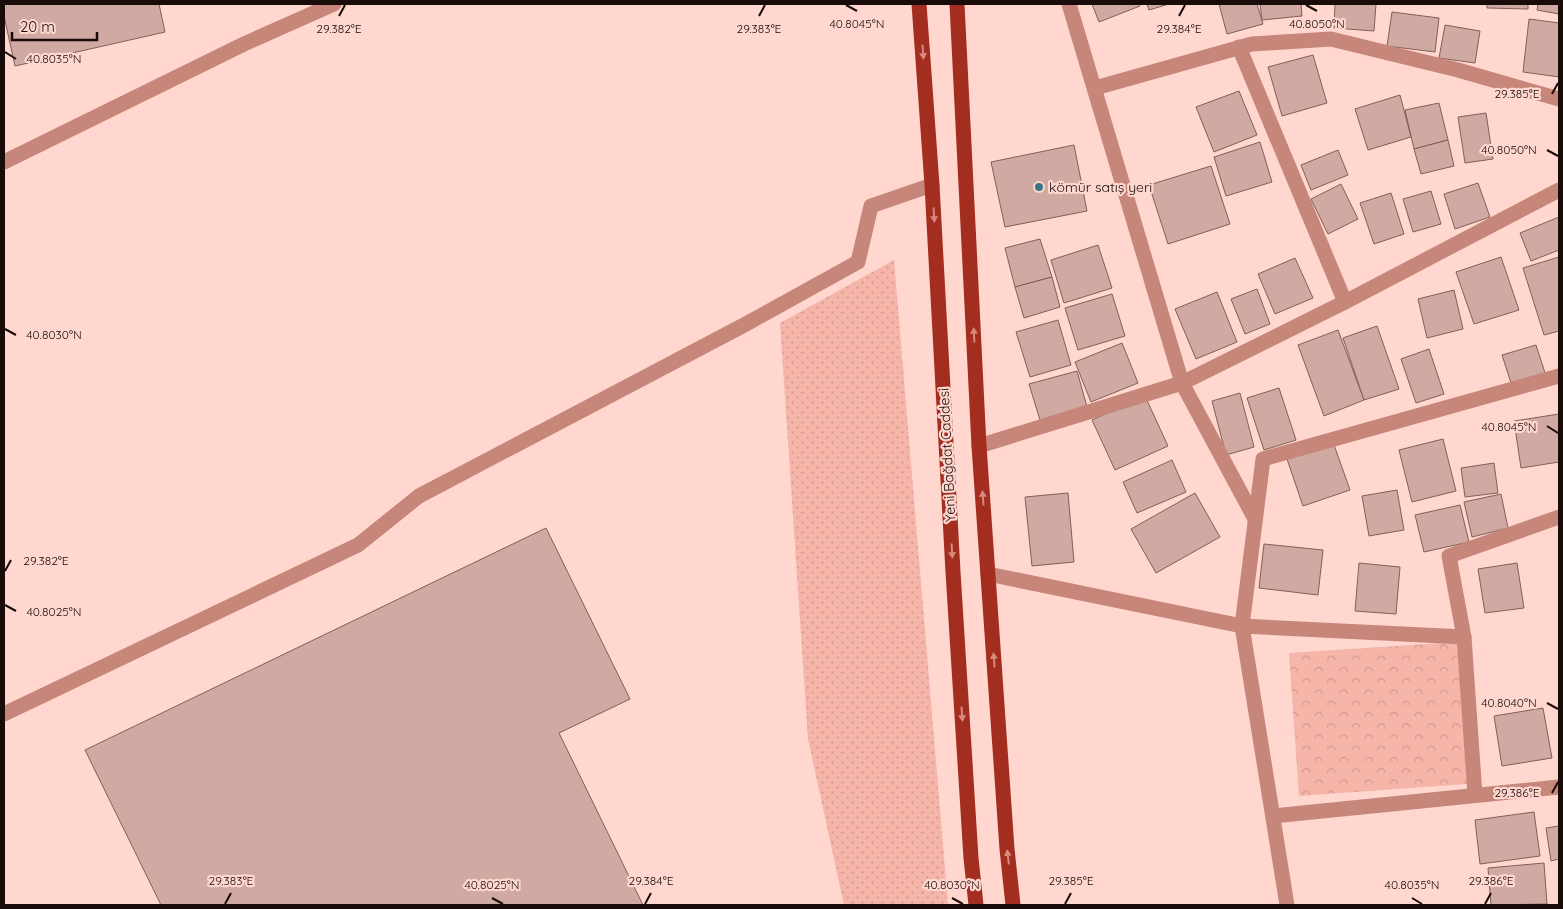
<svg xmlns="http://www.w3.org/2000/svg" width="1563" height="909" font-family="Quicksand,sans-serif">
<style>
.grass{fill:url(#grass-dots)}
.park{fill:url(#park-crowns)}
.building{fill:#cfa9a2;stroke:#815f58}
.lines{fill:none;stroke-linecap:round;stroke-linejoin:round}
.lane{stroke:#c7867a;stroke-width:15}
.street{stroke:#c7867a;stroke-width:15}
.primary{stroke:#a32d1e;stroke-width:15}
.oneway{fill:#d68a7f}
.ticks{fill:none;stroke:#180b09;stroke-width:2}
.poi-dot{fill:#327884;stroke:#ffd7cf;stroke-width:2}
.labels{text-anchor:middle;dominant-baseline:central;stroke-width:4.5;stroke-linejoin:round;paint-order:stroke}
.poi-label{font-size:14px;fill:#180b09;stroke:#ffd7cf;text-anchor:start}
.street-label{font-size:14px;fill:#180b09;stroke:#ffd7cf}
.ticks-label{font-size:12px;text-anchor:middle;fill:#180b09;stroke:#ffd7cf;stroke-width:4.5;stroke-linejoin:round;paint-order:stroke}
</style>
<defs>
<pattern id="grass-dots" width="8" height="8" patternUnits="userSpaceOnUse" patternTransform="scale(1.25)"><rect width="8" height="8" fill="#f5b5a9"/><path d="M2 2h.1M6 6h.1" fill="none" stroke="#d19a90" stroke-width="1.8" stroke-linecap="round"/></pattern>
<pattern id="park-crowns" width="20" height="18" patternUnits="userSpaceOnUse" patternTransform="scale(1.25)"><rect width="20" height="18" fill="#f5b5a9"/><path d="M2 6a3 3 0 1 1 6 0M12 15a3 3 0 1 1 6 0" fill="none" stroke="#d19a90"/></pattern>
</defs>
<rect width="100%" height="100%" fill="#ffd7cf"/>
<!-- grass -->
<polygon class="grass" points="894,260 948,905 844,905 808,739 780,323"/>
<!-- park -->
<polygon class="park" points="1457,642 1467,784 1299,796 1289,653"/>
<!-- building -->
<g class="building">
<polygon points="4,4 159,4 165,32 15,66 4,16"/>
<polygon points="1092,4 1139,4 1140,6 1099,22"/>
<polygon points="1147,4 1169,4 1149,10"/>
<polygon points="1219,4 1257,4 1263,24 1227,34"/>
<polygon points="1260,4 1301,4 1302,16 1262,20"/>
<polygon points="1335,4 1376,4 1374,31 1334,28"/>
<polygon points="1487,4 1528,4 1528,9 1487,8"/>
<polygon points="1538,4 1559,4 1559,14 1537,10"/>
<polygon points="1392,12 1439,18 1435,52 1387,46"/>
<polygon points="1529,19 1559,23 1559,77 1523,72"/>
<polygon points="1445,25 1480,31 1475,63 1439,58"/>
<polygon points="1313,55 1327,103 1282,116 1268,67"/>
<polygon points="1239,91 1257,135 1214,152 1196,107"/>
<polygon points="1400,95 1411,137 1368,150 1355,109"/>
<polygon points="1439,103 1448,140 1414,149 1405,110"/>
<polygon points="1486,113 1493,159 1465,163 1458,117"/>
<polygon points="1448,140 1454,166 1421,174 1414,149"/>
<polygon points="1260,142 1272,182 1226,196 1214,157"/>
<polygon points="1074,145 1087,211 1005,227 991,162"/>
<polygon points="1338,150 1348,175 1311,190 1301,165"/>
<polygon points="1211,166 1230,224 1168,244 1149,185"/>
<polygon points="1478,183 1490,217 1455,229 1444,194"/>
<polygon points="1341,184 1358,219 1328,234 1311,199"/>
<polygon points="1431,191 1441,224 1413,232 1403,199"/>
<polygon points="1391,193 1404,234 1374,244 1360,203"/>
<polygon points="1559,217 1559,250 1531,261 1520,233"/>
<polygon points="1040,239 1052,277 1015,287 1005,248"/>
<polygon points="1098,245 1112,288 1064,303 1051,260"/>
<polygon points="1501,257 1519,310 1474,324 1456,272"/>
<polygon points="1559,257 1559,331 1544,335 1523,268"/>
<polygon points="1295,258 1313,298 1275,314 1258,274"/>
<polygon points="1052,277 1060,307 1024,318 1015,287"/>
<polygon points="1257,289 1270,324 1245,334 1231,299"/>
<polygon points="1454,290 1463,329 1427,338 1418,299"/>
<polygon points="1217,292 1237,342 1196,359 1175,309"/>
<polygon points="1112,294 1125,336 1078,350 1065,308"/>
<polygon points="1058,320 1071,365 1030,377 1016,332"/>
<polygon points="1377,326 1399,389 1364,400 1343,338"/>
<polygon points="1338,330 1364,400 1324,416 1298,345"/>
<polygon points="1122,343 1138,383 1091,402 1075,362"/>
<polygon points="1536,345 1547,379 1513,389 1502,355"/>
<polygon points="1429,349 1444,394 1416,403 1401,359"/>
<polygon points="1077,371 1087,407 1040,420 1029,384"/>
<polygon points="1279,388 1296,440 1264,450 1247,398"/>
<polygon points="1240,393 1254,447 1226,455 1212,401"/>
<polygon points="1145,396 1168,446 1115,470 1092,420"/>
<polygon points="1559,414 1559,462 1521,468 1514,421"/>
<polygon points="1443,439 1456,491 1412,502 1399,450"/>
<polygon points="1333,442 1350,490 1303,506 1287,459"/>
<polygon points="1172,460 1186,492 1137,513 1123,482"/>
<polygon points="1494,463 1498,493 1465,497 1461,468"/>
<polygon points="1397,490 1404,530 1369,536 1362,496"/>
<polygon points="1068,493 1074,562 1032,566 1025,497"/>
<polygon points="1195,493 1220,537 1156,573 1131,529"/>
<polygon points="1501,494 1508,528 1472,537 1464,502"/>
<polygon points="1460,505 1469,542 1424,552 1415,515"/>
<polygon points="546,528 630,699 559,733 643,905 161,905 85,750"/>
<polygon points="1264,544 1323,550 1318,595 1259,588"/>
<polygon points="1359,563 1400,567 1396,614 1355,611"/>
<polygon points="1517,563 1524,608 1485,613 1478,569"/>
<polygon points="1543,708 1552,758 1502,766 1494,716"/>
<polygon points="1534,812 1540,856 1480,864 1475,820"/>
<polygon points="1559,826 1559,859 1551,861 1546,828"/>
<polygon points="1544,863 1547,904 1491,905 1488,868"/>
</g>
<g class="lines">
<!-- lane -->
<polyline class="lane" points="4,714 358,545 419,496 746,324 858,262 871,206 932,185"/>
<!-- street -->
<g class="street">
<polyline points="1069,4 1182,383 1255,519"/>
<polyline points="1239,47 1345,302"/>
<polyline points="1095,88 1252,44 1331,39 1458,70 1559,99"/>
<polyline points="4,162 244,44 334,4"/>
<polyline points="979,446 1182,383 1345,302 1559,190"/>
<polyline points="988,574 1242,626 1464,637"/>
<polyline points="1475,795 1464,637 1449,556 1559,517"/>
<polyline points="1273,816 1559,787"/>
<polyline points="1287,905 1242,626 1263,459 1559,376"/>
</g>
<!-- primary -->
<g class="primary">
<polyline points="919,4 932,185 953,572 971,858 976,905"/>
<polyline points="957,4 979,446 1007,849 1013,905"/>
</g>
</g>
<!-- one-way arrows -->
<defs><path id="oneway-solid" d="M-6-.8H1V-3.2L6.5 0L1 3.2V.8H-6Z" transform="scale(1.25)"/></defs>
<g class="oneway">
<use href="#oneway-solid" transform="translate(923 52) rotate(86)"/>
<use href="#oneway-solid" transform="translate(934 215) rotate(87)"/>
<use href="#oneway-solid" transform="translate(974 335) rotate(-93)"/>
<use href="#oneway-solid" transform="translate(983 498) rotate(-94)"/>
<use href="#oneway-solid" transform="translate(952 551) rotate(87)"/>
<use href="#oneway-solid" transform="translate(994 660) rotate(-94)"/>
<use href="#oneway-solid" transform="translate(962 714) rotate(86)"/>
<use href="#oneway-solid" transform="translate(1008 857) rotate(-97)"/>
</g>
<!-- ticks -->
<path class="ticks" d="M 846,5 L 857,11M 1306,5 L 1317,11M 339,16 L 345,5M 759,16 L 765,5M 1179,16 L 1185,5M 5,52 L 16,59M 1552,94 L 1558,83M 1547,150 L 1558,156M 5,329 L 16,335M 1547,426 L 1558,433M 5,571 L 11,560M 5,605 L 16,611M 1547,703 L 1558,709M 1552,793 L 1558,782M 492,898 L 503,904M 952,898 L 963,904M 1412,898 L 1422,904M 225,904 L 231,893M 645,904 L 651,893M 1065,904 L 1071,893M 1485,904 L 1491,893"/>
<!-- markers -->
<circle class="poi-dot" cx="1039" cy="187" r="5"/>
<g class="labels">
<!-- poi labels -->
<g class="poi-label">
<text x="1049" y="187">kömür satış yeri</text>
</g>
<!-- street labels -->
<g class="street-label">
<text transform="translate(947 455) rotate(-93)">Yeni Bağdat Caddesi</text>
</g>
</g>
<g class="ticks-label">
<text x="1317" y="28">40.8050°N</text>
<text x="857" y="28">40.8045°N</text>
<text x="339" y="33">29.382°E</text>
<text x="759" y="33">29.383°E</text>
<text x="1179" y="33">29.384°E</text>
<text x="54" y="63">40.8035°N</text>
<text x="1517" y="98">29.385°E</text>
<text x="1509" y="154">40.8050°N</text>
<text x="54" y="339">40.8030°N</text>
<text x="1509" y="431">40.8045°N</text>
<text x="46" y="565">29.382°E</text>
<text x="54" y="616">40.8025°N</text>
<text x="1509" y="707">40.8040°N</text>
<text x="1517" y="797">29.386°E</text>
<text x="231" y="885">29.383°E</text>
<text x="651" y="885">29.384°E</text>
<text x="1071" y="885">29.385°E</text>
<text x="1491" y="885">29.386°E</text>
<text x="492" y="889">40.8025°N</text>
<text x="952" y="889">40.8030°N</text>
<text x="1412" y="889">40.8035°N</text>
</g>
<!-- border -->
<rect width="1563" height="909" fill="none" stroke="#180b09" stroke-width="10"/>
<!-- scale -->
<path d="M12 32v8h85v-8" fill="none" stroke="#180b09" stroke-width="2.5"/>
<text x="20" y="32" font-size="15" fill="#180b09" stroke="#ffd7cf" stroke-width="4" paint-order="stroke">20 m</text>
</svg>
